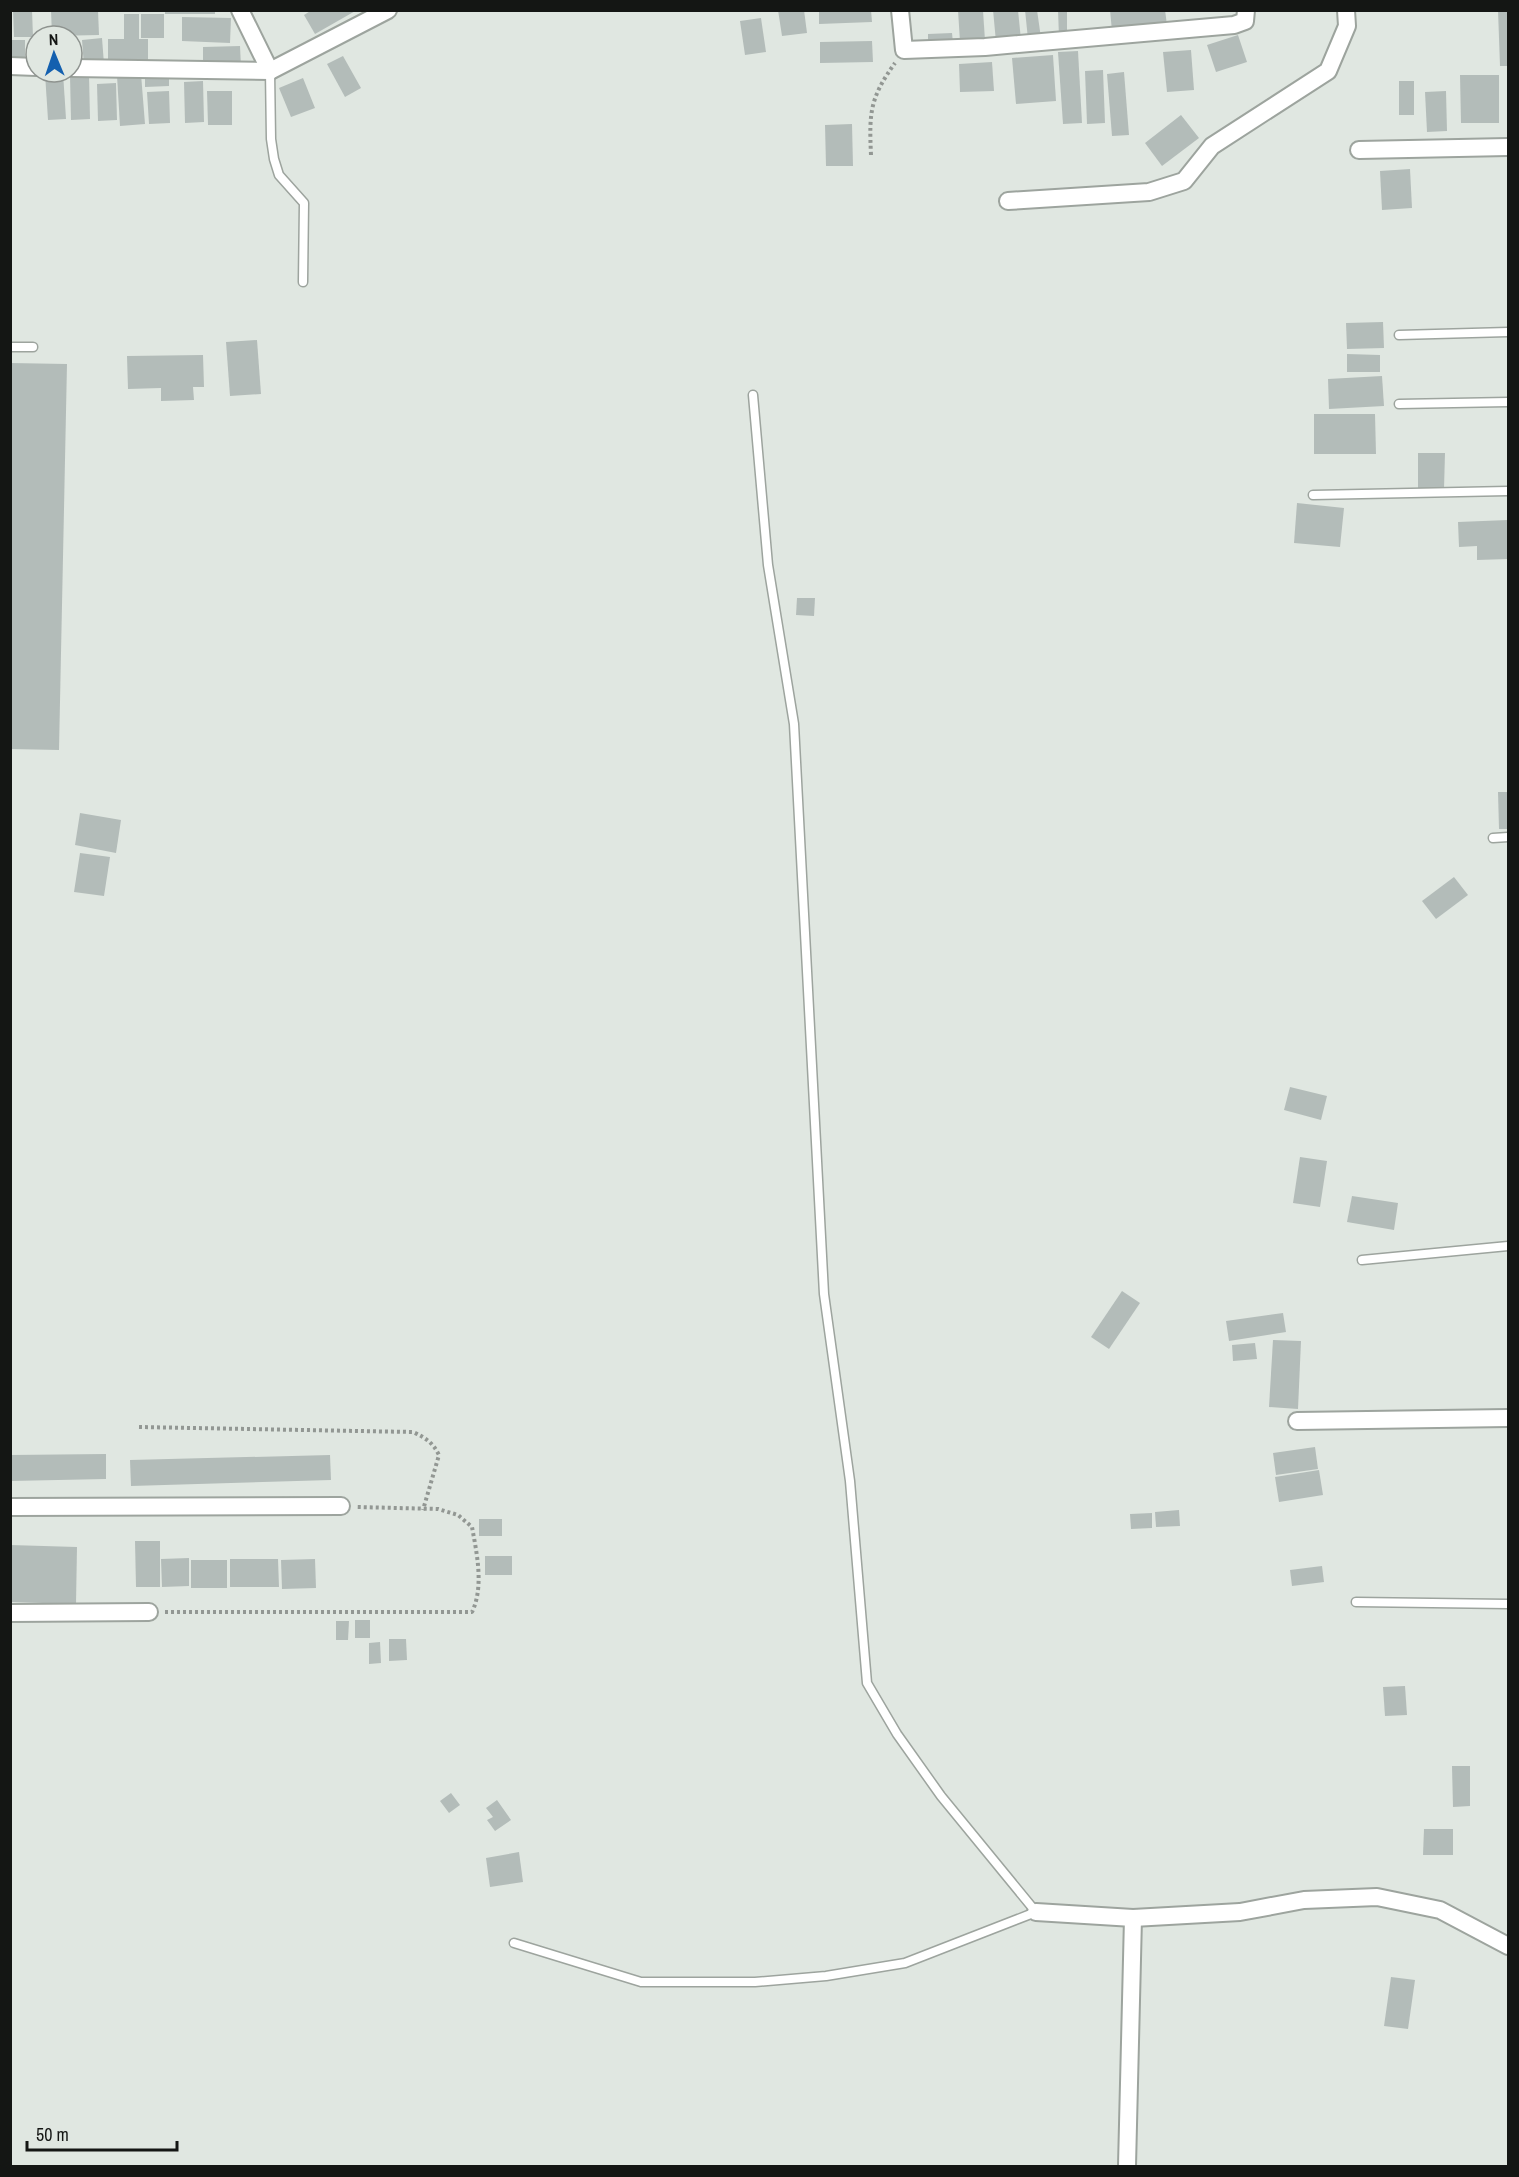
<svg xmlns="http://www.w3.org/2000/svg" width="1519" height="2177" font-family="'Archivo Narrow',sans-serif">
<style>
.building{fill:#b3bcb9}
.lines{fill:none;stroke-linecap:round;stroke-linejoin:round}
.lane-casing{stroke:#9da49e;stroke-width:11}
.street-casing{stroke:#9da49e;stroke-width:20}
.path{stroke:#929793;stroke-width:4;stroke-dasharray:3 3;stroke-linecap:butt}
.lane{stroke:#fff;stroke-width:8}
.street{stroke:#fff;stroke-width:16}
</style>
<rect width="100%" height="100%" fill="#e0e7e1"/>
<!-- building -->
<g class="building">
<polygon points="13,10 32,10 33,37 14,37"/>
<polygon points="51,10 98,10 99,35 52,36"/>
<rect x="165" y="10" width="50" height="4"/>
<polygon points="312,10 357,10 315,34 304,15"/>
<polygon points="778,10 804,10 807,33 782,36"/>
<polygon points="819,10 871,10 872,22 819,24"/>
<polygon points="958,10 983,10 985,41 960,42"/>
<polygon points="993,10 1018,10 1021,40 996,42"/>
<polygon points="1025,10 1037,10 1041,38 1028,39"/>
<polygon points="1058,10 1067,10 1067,37 1059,37"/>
<polygon points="1110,10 1165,10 1167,25 1112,31"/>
<polygon points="1498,10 1508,10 1508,66 1500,66"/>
<polygon points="124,14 139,14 139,39 148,39 148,65 108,66 108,39 124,39"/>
<rect x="141" y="14" width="23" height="24"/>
<polygon points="182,17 231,18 230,43 182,41"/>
<polygon points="761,18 766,52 745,55 740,21"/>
<polygon points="952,33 953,43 928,45 928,34"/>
<polygon points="1238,35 1247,62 1216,72 1207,45"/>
<polygon points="78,38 78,55 72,55 72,39"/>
<polygon points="102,38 104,64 84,66 82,40"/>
<rect x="10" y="40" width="15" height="25"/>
<polygon points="872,41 873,62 820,63 820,42"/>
<polygon points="240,46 241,67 203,68 203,47"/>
<polygon points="1191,50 1194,90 1167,92 1163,52"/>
<polygon points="1078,51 1082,123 1063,124 1058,52"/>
<polygon points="1053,55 1056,101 1016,104 1012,58"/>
<polygon points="343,56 361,88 345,97 327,64"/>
<polygon points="992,62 994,91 960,92 959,64"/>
<polygon points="1103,70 1105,123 1087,124 1085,71"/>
<polygon points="59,72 63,72 66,119 48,120 45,73"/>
<polygon points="1124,72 1129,135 1112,136 1107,74"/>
<polygon points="89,74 90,119 71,120 70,75"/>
<polygon points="141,74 145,124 120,126 117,76"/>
<polygon points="169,74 169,86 145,87 145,75"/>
<polygon points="1460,75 1499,75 1499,123 1461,123"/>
<polygon points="303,78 315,108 291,117 279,88"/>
<polygon points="203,81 204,122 185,123 184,82"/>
<rect x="1399" y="81" width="15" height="34"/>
<polygon points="116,83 117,120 98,121 97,84"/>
<polygon points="169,91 170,123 149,124 147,92"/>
<polygon points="207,91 232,91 232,125 208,125"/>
<polygon points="1446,91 1447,131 1427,132 1425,92"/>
<polygon points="1181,115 1199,138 1162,166 1145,143"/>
<polygon points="852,124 853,166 826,166 825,125"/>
<polygon points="1410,169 1412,208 1382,210 1380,171"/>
<polygon points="1383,322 1384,348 1347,349 1346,323"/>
<polygon points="257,340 261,394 230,396 226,342"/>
<polygon points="1347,354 1380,355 1380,372 1347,372"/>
<polygon points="203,355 204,387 193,387 194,400 161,401 161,388 128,389 127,356"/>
<polygon points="10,363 67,364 59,750 10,749"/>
<polygon points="1382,376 1384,406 1329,409 1328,379"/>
<polygon points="1314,414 1375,414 1376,454 1314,454"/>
<polygon points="1418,453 1445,453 1444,489 1418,488"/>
<polygon points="1297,503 1344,508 1340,547 1294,543"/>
<polygon points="1508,520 1508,559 1477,560 1477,546 1459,547 1458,522"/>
<polygon points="797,598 815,598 814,616 796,615"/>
<polygon points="1498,792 1508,792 1508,829 1499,829"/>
<polygon points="80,813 121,820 116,853 75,845"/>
<polygon points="80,853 110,857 104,896 74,892"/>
<polygon points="1454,877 1468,895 1436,919 1422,901"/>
<polygon points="1290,1087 1327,1096 1321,1120 1284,1110"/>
<polygon points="1300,1157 1327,1161 1320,1207 1293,1203"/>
<polygon points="1352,1196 1398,1203 1394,1230 1347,1222"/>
<polygon points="1122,1291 1140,1303 1109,1349 1091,1337"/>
<polygon points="1283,1313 1286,1332 1229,1341 1226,1321"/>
<polygon points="1273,1340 1301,1341 1298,1409 1269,1407"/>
<polygon points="1255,1343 1257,1359 1233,1361 1232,1345"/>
<polygon points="1315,1447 1318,1469 1276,1475 1273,1453"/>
<polygon points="106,1454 106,1479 10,1481 10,1455"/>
<polygon points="330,1455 331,1480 131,1486 130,1460"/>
<polygon points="1319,1470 1323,1495 1279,1502 1275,1477"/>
<polygon points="1179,1510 1180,1526 1156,1527 1155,1512"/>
<polygon points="1152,1513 1152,1528 1131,1529 1130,1514"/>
<rect x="479" y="1519" width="23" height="17"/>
<polygon points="135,1541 160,1541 160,1587 136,1587"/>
<polygon points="10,1545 77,1547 76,1604 10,1602"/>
<rect x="485" y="1556" width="27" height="19"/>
<polygon points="189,1558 189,1586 162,1587 161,1559"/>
<polygon points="230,1559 278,1559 279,1587 230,1587"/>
<polygon points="315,1559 316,1588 282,1589 281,1560"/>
<rect x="191" y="1560" width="36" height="28"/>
<polygon points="1322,1566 1324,1582 1292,1586 1290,1570"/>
<rect x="355" y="1620" width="15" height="18"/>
<polygon points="336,1621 349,1621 348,1640 336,1640"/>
<polygon points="389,1639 406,1639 407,1660 389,1661"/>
<polygon points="380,1642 381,1663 369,1664 369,1643"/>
<polygon points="1405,1686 1407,1715 1385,1716 1383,1687"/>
<polygon points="1452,1766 1470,1766 1470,1806 1453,1807"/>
<polygon points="451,1793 460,1805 449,1813 440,1801"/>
<polygon points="497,1800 511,1820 495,1831 487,1820 493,1817 486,1808"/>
<polygon points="1424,1829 1453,1829 1453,1855 1423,1855"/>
<polygon points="519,1852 523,1882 490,1887 486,1858"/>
<polygon points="1391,1977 1415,1980 1408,2029 1384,2026"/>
</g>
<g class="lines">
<!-- lane casing -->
<g class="lane-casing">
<g id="lane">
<polyline points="270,71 271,139 274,159 279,175 304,203 303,282"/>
<polyline points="1399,335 1508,332"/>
<polyline points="10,347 33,347"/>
<polyline points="1399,404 1508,402"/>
<polyline points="1313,495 1508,491"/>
<polyline points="1493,838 1508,837"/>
<polyline points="1362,1260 1508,1246"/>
<polyline points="1356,1602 1508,1604"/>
<polyline points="514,1943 641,1982 755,1982 826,1976 905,1963 1036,1912 941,1796 897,1734 867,1683 850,1481 824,1294 794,724 768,565 753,395"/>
</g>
</g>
<!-- street casing -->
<g class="street-casing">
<g id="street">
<polyline points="240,10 270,71"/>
<polyline points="900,10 904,50 985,47 1234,25 1245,21 1246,10"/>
<polyline points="10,66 36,67"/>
<polyline points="72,68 270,71 388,10"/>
<polyline points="1359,150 1508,147"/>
<polyline points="1008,201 1149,192 1184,181 1212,146 1328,71 1347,26 1346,10"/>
<polyline points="1297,1421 1508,1418"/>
<polyline points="10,1507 341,1506"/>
<polyline points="10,1613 149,1612"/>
<polyline points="1036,1912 1133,1918 1240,1912 1304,1900 1377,1897 1440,1910 1508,1946"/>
<polyline points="1127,2166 1133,1918"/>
</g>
</g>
<!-- path -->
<g class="path">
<path d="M 871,155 C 869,112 870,98 895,63"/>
<path d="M 139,1427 L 413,1432 C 426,1438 433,1443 439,1455 L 423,1510"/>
<path d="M 165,1612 L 472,1612 C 484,1587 477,1554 472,1527 L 458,1515 L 438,1509 L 357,1507"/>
</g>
<!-- lane -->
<use href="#lane" class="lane"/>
<!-- street -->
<use href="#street" class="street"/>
</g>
<!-- border -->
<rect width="1519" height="2177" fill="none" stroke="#141614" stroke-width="24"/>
<!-- north arrow -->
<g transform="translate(54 54) rotate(358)"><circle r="28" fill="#e0e7e1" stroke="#8e938f" stroke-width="1.5"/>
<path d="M0-4.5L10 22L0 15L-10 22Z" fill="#1460af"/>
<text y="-9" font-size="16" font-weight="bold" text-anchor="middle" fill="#141614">N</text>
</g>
<!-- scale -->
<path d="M27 2141v9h150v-9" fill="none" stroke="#141614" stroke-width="3"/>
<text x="36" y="2141" font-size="18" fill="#141614" stroke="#e0e7e1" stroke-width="4.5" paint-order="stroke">50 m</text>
</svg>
